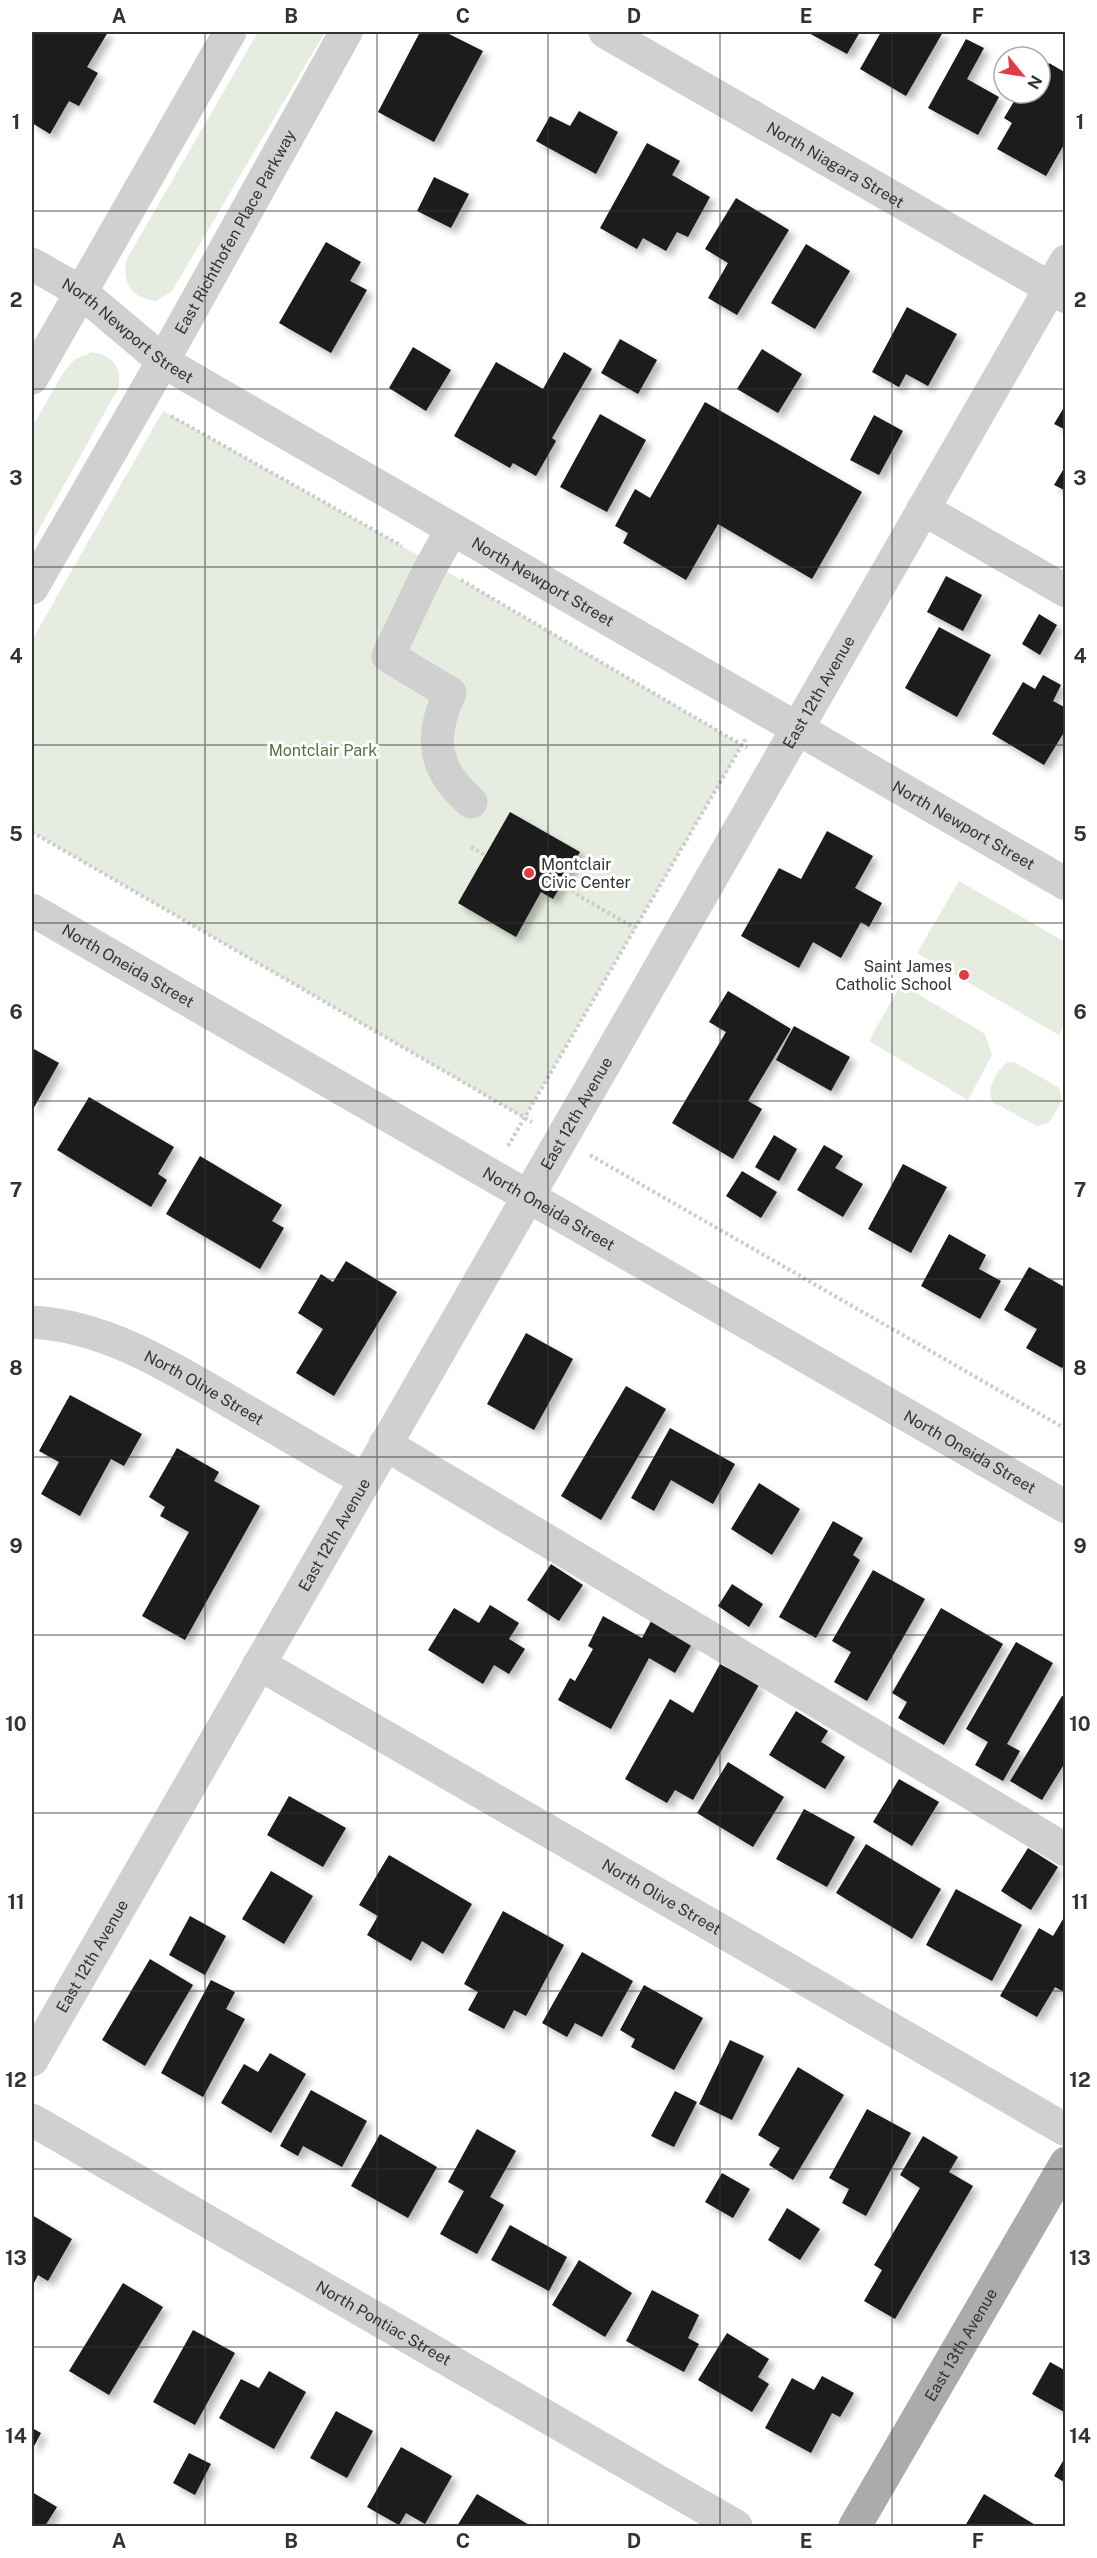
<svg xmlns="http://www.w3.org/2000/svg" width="1097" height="2558" font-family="'Public Sans',sans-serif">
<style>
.green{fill:#e6ecdf}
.building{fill:#1a1a1a;filter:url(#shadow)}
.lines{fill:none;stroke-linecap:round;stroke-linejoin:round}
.path{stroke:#cdcdcd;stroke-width:4;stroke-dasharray:3 3;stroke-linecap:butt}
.minor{stroke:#d0d0d0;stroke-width:33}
.major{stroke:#ababab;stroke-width:33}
.grid{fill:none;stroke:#333;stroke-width:1.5;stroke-opacity:0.55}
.poi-dot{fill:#e63946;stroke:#fff;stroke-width:2}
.labels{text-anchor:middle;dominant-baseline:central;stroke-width:6;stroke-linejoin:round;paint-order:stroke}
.street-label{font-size:16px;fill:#333;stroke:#fff}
.park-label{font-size:16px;fill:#56703f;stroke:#fff}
.poi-label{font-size:16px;fill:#333;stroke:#fff;text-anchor:start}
.neatline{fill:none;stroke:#333;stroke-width:2}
.grid-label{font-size:20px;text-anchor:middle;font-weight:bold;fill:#333}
</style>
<defs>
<filter id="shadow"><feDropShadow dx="5.5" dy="5.5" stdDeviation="3" flood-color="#0004"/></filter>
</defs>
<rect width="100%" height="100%" fill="#fff"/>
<!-- green -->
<g class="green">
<path d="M 258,32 L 325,32 L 172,291 L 156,301 C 130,298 120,280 128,257 Z"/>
<path d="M 92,352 C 113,356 121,366 119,387 L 32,542 L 32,427 L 63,373 L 74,360 Z"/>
<polygon points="163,411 432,563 742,745 524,1118 32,832 32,640"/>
<polygon points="959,881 1065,942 1065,1023 1059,1035 917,953"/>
<polygon points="901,984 985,1034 992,1055 968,1100 869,1041"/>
<path d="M 1008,1062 L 1014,1062 L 1058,1087 C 1067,1099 1055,1112 1049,1123 L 1037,1126 L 993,1102 C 985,1091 997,1069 1008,1062 Z"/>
</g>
<!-- building -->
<g class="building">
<polygon points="32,32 108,32 87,67 98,73 79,106 69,101 50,134 32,123"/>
<polygon points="420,32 445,32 483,51 434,142 378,112"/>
<polygon points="807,32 860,32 847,54"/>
<polygon points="881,32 943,32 906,96 860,69"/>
<polygon points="966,39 984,48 967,79 999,97 978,135 928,108"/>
<polygon points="1049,63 1066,73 1066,141 1046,176 997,149 1012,123 1004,118 1019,93 1030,96 1031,93 1040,93 1040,78"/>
<polygon points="579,111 618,132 596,174 536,141 550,116 570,126"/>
<polygon points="647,143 680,161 672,175 710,197 688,237 677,232 666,251 643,238 637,249 600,228"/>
<polygon points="434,177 469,194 451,228 417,211"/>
<polygon points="736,198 789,230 737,315 708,298 728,263 705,249"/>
<polygon points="326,242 361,262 350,281 367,290 331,353 279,323"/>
<polygon points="806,244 850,271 815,329 771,303"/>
<polygon points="907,307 957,334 928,386 906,374 899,387 872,372"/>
<polygon points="620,339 657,360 638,394 601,373"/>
<polygon points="413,347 451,370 426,411 389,388"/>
<polygon points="762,349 802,374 778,413 737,389"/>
<polygon points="564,352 592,369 552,438 556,441 536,476 513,463 510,468 454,436 496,362 543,389"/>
<polygon points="705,402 862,492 812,579 718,524 686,580 623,543 628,533 615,526 635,489 650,498"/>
<polygon points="1066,404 1066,430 1054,424"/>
<polygon points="600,414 646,440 607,512 560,487"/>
<polygon points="874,415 903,431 879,475 850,460"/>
<polygon points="1066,465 1066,491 1054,485"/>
<polygon points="946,576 982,595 963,631 927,612"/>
<polygon points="1039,614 1057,625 1040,655 1022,644"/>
<polygon points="939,627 991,655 957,717 905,688"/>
<polygon points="1043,675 1061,685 1053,701 1066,708 1066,729 1044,765 992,734 1023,682 1035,689"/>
<polygon points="510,812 580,852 553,899 541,892 516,937 458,903"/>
<polygon points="827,831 873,856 855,888 882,903 869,927 861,922 841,958 813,942 799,968 741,936 779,868 801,879"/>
<polygon points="728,991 791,1029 748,1101 762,1109 733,1159 672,1123 726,1032 709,1022"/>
<polygon points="794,1026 850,1057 831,1091 776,1060"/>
<polygon points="32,1048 59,1063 32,1111"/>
<polygon points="89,1097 174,1147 158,1174 167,1180 151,1207 57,1150"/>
<polygon points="774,1135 797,1149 779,1181 755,1167"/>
<polygon points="824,1145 843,1156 835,1168 863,1184 843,1217 797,1190"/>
<polygon points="200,1156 282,1205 272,1221 284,1228 260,1269 166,1214"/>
<polygon points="903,1164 947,1187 911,1253 868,1229"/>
<polygon points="742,1171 777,1192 761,1218 726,1196"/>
<polygon points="949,1234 986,1255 979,1269 1001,1281 980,1319 921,1286"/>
<polygon points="346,1261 397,1292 334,1396 296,1373 323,1329 298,1313 321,1274 333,1282"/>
<polygon points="1029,1267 1066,1288 1066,1362 1062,1368 1026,1348 1037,1329 1004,1310"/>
<polygon points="526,1333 573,1359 534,1430 487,1404"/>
<polygon points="626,1386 666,1409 601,1520 561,1496"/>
<polygon points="70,1395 142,1434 124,1466 111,1459 80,1516 41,1494 59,1462 39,1451"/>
<polygon points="670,1428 735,1464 713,1504 671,1480 654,1511 631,1498"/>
<polygon points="177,1448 219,1472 214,1481 260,1506 185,1640 142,1616 189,1532 160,1516 165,1507 149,1497"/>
<polygon points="759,1483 800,1509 772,1555 731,1529"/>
<polygon points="833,1521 863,1538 853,1555 860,1560 816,1638 779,1617"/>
<polygon points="551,1564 583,1585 559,1621 527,1600"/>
<polygon points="873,1570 925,1599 867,1701 834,1682 851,1652 832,1641"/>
<polygon points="732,1584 763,1604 749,1627 718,1606"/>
<polygon points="490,1605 519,1623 509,1639 525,1649 509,1674 494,1665 483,1684 428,1650 454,1608 479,1623"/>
<polygon points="941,1608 1003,1644 944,1745 898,1718 907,1702 892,1693"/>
<polygon points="656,1612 697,1635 675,1673 649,1658 611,1729 558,1700 570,1678 575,1681 593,1649 588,1646 603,1616 642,1638"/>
<polygon points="1016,1642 1053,1663 1007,1744 1020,1751 1003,1781 975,1765 988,1742 966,1729"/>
<polygon points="720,1664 759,1685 693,1800 675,1790 667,1803 625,1779 670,1699 693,1713"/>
<polygon points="1062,1696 1066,1697 1066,1761 1042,1800 1010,1781"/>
<polygon points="796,1711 828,1731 821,1742 845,1757 825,1789 769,1755"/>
<polygon points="728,1762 784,1797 753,1847 697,1813"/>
<polygon points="899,1779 939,1802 912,1846 873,1822"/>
<polygon points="289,1796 346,1828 323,1867 267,1835"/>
<polygon points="804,1809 855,1837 827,1887 776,1859"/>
<polygon points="866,1844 941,1889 912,1939 836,1893"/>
<polygon points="1028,1848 1058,1867 1031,1910 1001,1891"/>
<polygon points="389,1855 472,1904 443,1954 422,1941 411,1961 367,1935 378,1916 359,1905"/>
<polygon points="271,1871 313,1896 284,1944 242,1919"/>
<polygon points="956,1889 1022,1925 992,1981 926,1945"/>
<polygon points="503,1911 564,1945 526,2016 514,2010 504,2029 468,2010 478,1992 464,1984"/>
<polygon points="1066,1914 1066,1993 1055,1987 1037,2017 1000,1996 1039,1928 1053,1936"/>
<polygon points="190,1916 226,1936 205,1975 169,1955"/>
<polygon points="582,1952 633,1981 602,2037 575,2023 567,2037 542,2023"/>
<polygon points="150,1959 193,1985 145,2066 102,2040"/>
<polygon points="211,1980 235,1992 226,2009 245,2019 203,2097 161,2073"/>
<polygon points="644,1985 703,2018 674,2070 631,2047 635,2039 620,2030"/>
<polygon points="730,2040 764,2056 732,2120 699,2104"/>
<polygon points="270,2053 306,2074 271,2133 221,2103 244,2064 258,2072"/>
<polygon points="798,2067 844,2095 793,2180 769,2165 780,2148 758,2135"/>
<polygon points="311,2090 367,2121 342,2167 303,2146 298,2156 280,2146"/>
<polygon points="675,2091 697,2102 674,2147 651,2136"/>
<polygon points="867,2109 911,2133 866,2216 842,2203 849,2189 829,2178"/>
<polygon points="477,2129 516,2151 490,2197 504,2205 477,2254 440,2234 464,2191 448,2182"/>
<polygon points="380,2134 437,2167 408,2218 351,2186"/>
<polygon points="923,2136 958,2157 949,2172 973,2186 895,2319 864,2301 882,2270 874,2265 920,2188 900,2175"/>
<polygon points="722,2173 750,2189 733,2218 705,2202"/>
<polygon points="787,2208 820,2229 800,2260 768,2240"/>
<polygon points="32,2215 72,2239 48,2281 38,2275 32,2287"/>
<polygon points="510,2225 567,2257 549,2291 491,2260"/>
<polygon points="579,2260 632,2293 605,2337 552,2305"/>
<polygon points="123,2283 163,2307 109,2395 69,2371"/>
<polygon points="652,2290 699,2315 688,2338 699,2344 684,2372 626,2341"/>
<polygon points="193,2330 235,2353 195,2425 153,2402"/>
<polygon points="727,2333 769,2359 758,2377 769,2384 752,2412 698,2380"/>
<polygon points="1050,2362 1066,2371 1066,2413 1032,2394"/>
<polygon points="269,2371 306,2392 274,2449 219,2418 241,2379 259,2388"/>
<polygon points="822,2376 854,2393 840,2417 832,2413 811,2453 765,2428 792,2378 814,2390"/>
<polygon points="336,2411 373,2431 347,2478 310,2458"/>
<polygon points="32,2428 41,2433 32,2450"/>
<polygon points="401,2447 452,2476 425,2524 406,2513 399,2525 367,2507"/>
<polygon points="189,2453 211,2464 195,2495 173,2483"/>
<polygon points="1066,2456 1066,2483 1054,2476"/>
<polygon points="32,2492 57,2507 45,2526 32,2526"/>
<polygon points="477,2494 531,2526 457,2526"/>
<polygon points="984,2494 1037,2526 965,2526"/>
</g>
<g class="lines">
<!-- path -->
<g class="path">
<polyline points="171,416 402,546"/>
<polyline points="461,580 747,748"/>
<polyline points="32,832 532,1122"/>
<polyline points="471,847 485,855"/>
<polyline points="563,882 579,896 635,928"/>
<polyline points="508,1146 746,738"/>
<polyline points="590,1155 1066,1429"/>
</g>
<!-- minor -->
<g class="minor">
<path id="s1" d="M 605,32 L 1066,297"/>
<path id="s2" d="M 32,264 L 81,292 L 163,361 L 186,375 L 1066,884"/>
<polyline points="32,378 230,32"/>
<polyline points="923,509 1066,591"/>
<path d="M 452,529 L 427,574 L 388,656 L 450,693 C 429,736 433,770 471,802"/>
<path id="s3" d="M 32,588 L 163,361 L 346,32"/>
<path id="s4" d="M 32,910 L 1066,1507"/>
<path id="s5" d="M 32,1322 C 106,1326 171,1367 234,1404 C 277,1429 321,1455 365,1480"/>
<polyline points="385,1444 1066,1850"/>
<path id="s6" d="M 259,1664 L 1066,2130"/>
<path id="s7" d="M 32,2060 L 1066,261"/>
<path id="s8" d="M 32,2120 L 736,2526"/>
</g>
<!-- major -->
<path class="major" id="s9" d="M 855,2526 L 1066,2163"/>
</g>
<!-- grid -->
<path class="grid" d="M 205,32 L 205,2526M 377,32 L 377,2526M 548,32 L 548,2526M 720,32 L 720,2526M 892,32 L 892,2526M 32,211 L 1066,211M 32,389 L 1066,389M 32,567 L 1066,567M 32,745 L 1066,745M 32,923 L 1066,923M 32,1101 L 1066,1101M 32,1279 L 1066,1279M 32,1457 L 1066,1457M 32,1635 L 1066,1635M 32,1813 L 1066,1813M 32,1991 L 1066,1991M 32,2169 L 1066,2169M 32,2347 L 1066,2347"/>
<!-- markers -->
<g class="poi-dot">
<circle cx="529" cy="873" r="6"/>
<circle cx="964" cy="975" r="6"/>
</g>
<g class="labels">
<!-- street labels -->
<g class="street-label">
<text stroke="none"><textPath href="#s1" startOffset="266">North Niagara Street</textPath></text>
<text stroke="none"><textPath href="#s3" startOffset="410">East Richthofen Place Parkway</textPath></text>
<text stroke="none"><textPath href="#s2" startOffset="117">North Newport Street</textPath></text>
<text stroke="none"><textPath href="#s2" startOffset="603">North Newport Street</textPath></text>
<text stroke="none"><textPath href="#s7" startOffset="1578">East 12th Avenue</textPath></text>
<text stroke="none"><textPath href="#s2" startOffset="1089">North Newport Street</textPath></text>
<text stroke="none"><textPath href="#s4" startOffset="111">North Oneida Street</textPath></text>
<text stroke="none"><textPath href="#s7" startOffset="1092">East 12th Avenue</textPath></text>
<text stroke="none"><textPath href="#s4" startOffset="597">North Oneida Street</textPath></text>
<text stroke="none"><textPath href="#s5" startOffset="186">North Olive Street</textPath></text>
<text stroke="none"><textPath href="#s4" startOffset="1083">North Oneida Street</textPath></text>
<text stroke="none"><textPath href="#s7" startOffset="606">East 12th Avenue</textPath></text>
<text stroke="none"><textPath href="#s6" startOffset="465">North Olive Street</textPath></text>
<text stroke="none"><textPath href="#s7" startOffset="120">East 12th Avenue</textPath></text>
<text stroke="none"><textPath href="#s8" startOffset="406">North Pontiac Street</textPath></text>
<text stroke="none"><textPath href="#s9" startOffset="210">East 13th Avenue</textPath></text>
</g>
<!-- park labels -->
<g class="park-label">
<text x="323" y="750">Montclair Park</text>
</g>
<!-- poi labels -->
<g class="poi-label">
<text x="541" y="864">Montclair<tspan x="541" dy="18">Civic Center</tspan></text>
<text x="952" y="966" text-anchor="end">Saint James<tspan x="952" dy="18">Catholic School</tspan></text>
</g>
</g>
<!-- border -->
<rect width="1097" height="2558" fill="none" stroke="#ffffff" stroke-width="66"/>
<!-- north arrow -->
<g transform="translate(1022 75) rotate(120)"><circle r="28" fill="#ffffff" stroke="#adadad" stroke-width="1.5"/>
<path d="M0-4.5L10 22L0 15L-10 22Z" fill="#e63946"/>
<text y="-9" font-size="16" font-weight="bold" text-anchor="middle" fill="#333333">N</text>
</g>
<rect x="33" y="33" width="1031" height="2492" class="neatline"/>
<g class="grid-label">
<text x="119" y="23">A</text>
<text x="291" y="23">B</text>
<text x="463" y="23">C</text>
<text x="634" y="23">D</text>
<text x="806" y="23">E</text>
<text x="978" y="23">F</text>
<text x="16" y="129">1</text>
<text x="1080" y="129">1</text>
<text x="16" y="307">2</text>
<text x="1080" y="307">2</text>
<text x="16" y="485">3</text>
<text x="1080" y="485">3</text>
<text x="16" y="663">4</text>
<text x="1080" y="663">4</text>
<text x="16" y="841">5</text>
<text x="1080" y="841">5</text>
<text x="16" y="1019">6</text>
<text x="1080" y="1019">6</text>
<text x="16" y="1197">7</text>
<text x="1080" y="1197">7</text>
<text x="16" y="1375">8</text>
<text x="1080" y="1375">8</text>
<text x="16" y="1553">9</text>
<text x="1080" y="1553">9</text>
<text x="16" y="1731">10</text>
<text x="1080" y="1731">10</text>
<text x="16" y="1909">11</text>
<text x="1080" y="1909">11</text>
<text x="16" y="2087">12</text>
<text x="1080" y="2087">12</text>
<text x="16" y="2265">13</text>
<text x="1080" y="2265">13</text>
<text x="16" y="2443">14</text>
<text x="1080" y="2443">14</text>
<text x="119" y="2548">A</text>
<text x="291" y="2548">B</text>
<text x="463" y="2548">C</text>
<text x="634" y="2548">D</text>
<text x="806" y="2548">E</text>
<text x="978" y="2548">F</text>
</g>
</svg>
